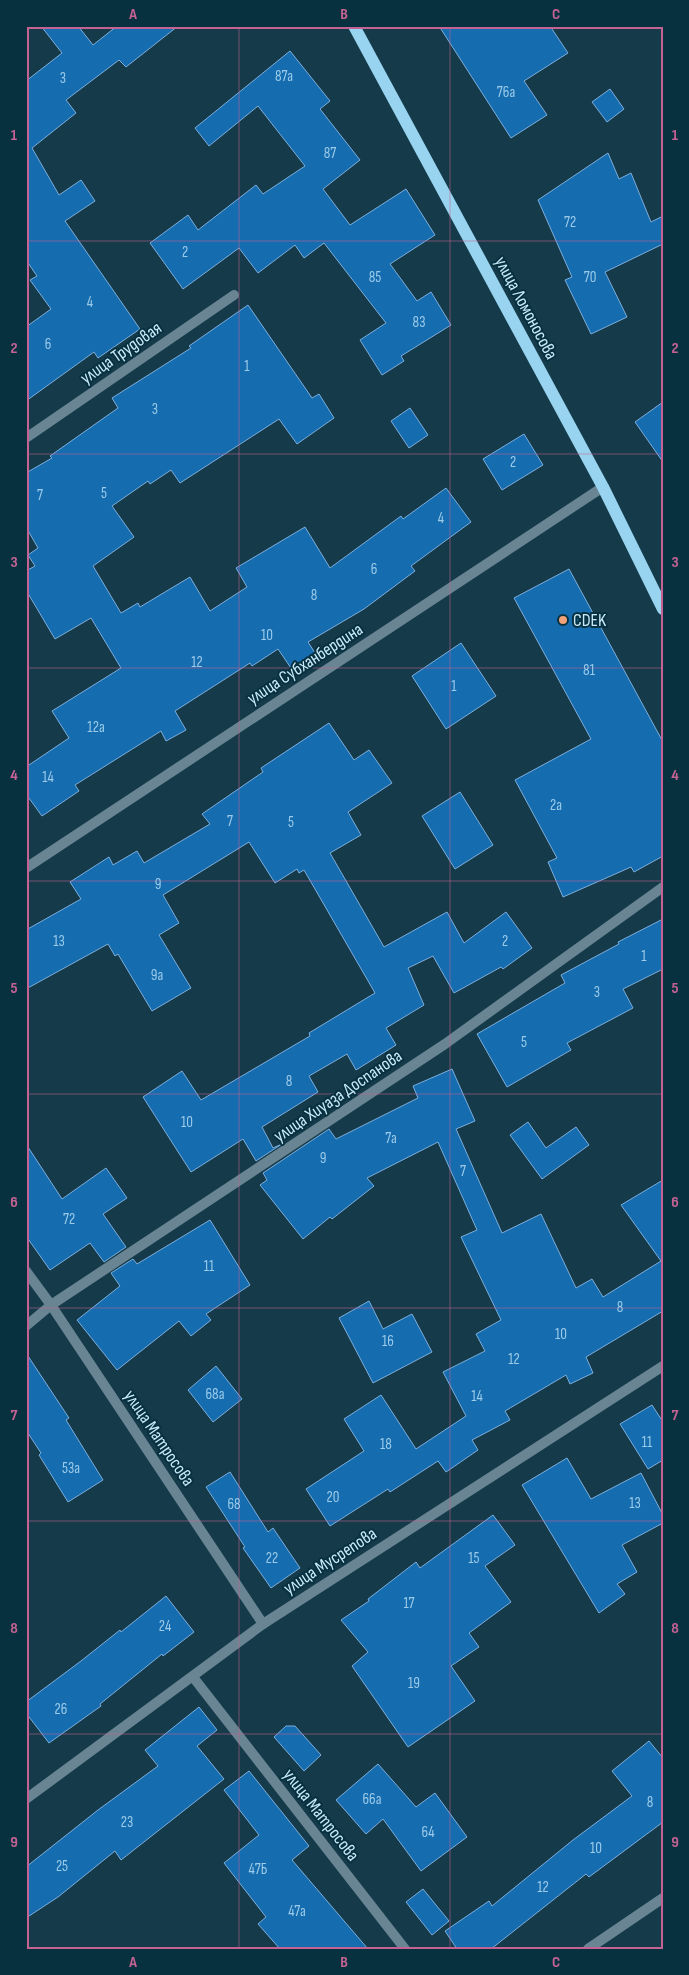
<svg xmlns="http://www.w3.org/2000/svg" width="689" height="1975" font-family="'Sofia Sans Condensed',sans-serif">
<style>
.building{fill:#156caf;stroke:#7daedc}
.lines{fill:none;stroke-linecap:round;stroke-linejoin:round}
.minor{stroke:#698593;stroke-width:10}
.primary{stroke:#98d4ef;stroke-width:12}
.grid{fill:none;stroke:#c46293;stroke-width:1;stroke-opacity:0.55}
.poi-dot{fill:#f0a27a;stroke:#083140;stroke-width:2}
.labels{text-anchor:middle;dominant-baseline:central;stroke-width:4;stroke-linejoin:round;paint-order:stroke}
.number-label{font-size:15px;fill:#9ccbe9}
.street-label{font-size:18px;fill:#c9ebfc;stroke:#083140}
.poi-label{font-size:18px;fill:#c9ebfc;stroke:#083140;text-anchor:start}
.neatline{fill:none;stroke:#c46293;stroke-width:2}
.grid-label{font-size:16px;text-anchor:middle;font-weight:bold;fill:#c46293}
</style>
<rect width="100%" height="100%" fill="#153b4b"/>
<!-- building -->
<g class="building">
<polygon points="41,26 78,26 93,45 117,26 178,26 126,67 119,60 66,100 76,113 32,148 59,195 81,180 95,201 65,221 140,329 98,358 94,352 26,401 26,327 51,309 30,280 37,276 26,260 26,81 62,53"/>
<polygon points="439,26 550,26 568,53 524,81 547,115 511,138"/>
<polygon points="290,51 330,101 320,109 360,160 323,189 350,225 406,189 435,235 390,264 417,301 431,292 451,325 401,356 404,361 382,375 360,340 386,323 324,243 304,258 295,245 258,273 239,248 183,289 150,243 188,215 198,230 256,185 263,194 305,166 258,106 209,146 195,128"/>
<polygon points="610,89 624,109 607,122 592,102"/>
<polygon points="608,153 619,179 631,173 651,222 663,216 663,244 605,272 627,317 591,334 565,280 572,277 538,200"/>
<polygon points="248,305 312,398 319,394 334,418 297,444 279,419 180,483 171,470 150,484 148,481 112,506 134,537 93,566 121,613 138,603 140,607 190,577 210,611 247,587 236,568 305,527 330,568 401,516 403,519 446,488 471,522 411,566 415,571 364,609 308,642 317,656 293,671 278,649 252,666 250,663 175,711 186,730 166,741 161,731 75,785 79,791 42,816 26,794 26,767 69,738 52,711 121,668 91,618 55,639 26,590 26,571 35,566 28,555 38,548 26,527 26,473 52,458 50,456 118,408 112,398 191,348 189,346"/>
<polygon points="663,402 663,462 635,422"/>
<polygon points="410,408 428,435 409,448 391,421"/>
<polygon points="524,434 543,465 502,490 483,459"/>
<polygon points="569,569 663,742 663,856 634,872 631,867 563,897 548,862 557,858 515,780 591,739 514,598"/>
<polygon points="461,643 496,696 446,729 412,676"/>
<polygon points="329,723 354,760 369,750 392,783 348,812 361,835 330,853 384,947 447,912 464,943 506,912 532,948 503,969 501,967 454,993 433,956 408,968 424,1005 386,1028 396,1045 356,1070 347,1054 309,1076 318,1092 262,1127 273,1148 282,1144 256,1161 243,1139 191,1172 143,1097 182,1071 201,1100 310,1036 309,1033 375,993 304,870 299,873 297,869 275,883 249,842 163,895 179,923 159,935 191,988 152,1011 118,954 115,956 108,944 26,989 26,930 81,899 70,882 109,857 113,865 137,851 144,863 210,824 202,814 263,772 261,768"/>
<polygon points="460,792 493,845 455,869 422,816"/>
<polygon points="663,919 663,969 623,989 633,1008 567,1043 571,1050 507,1087 477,1034 565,983 561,975 619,944 618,942"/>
<polygon points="452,1069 475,1121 456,1129 502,1233 541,1214 576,1288 592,1279 603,1297 661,1261 621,1205 663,1180 663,1311 586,1357 593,1373 570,1384 566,1375 505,1411 510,1420 472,1440 478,1450 446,1472 438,1461 390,1492 388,1489 330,1526 306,1489 364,1451 344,1419 381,1395 416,1449 466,1416 443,1372 485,1351 476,1334 501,1320 461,1237 477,1230 438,1142 367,1178 374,1186 332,1219 330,1217 303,1239 260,1185 267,1180 263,1173 329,1129 336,1139 418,1098 413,1086"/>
<polygon points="528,1122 546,1148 576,1127 589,1145 542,1179 510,1135"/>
<polygon points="26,1144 62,1199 106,1168 127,1198 103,1214 126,1247 104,1262 90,1243 50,1270 26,1236"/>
<polygon points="210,1220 250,1285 206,1314 211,1320 191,1336 179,1321 117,1370 77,1320 120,1286 111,1273 133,1259 137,1264"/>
<polygon points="369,1301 383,1329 412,1314 432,1352 373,1383 339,1318"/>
<polygon points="26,1353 69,1418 66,1420 103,1480 68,1502 39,1455 41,1453 26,1430"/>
<polygon points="216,1366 242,1399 213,1422 188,1390"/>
<polygon points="652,1405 663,1422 663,1460 648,1469 620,1424"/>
<polygon points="567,1458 591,1499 641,1473 663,1515 663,1523 622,1545 637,1572 617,1584 625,1594 599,1613 522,1485"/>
<polygon points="230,1472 268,1532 273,1528 300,1568 271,1588 243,1548 245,1547 206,1487"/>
<polygon points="493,1515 515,1545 485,1566 511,1602 469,1633 479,1647 451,1666 475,1701 408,1747 352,1666 368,1652 341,1620 369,1601 368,1599 416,1562 420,1568"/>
<polygon points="166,1596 194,1632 163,1656 162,1654 100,1704 101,1706 49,1743 26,1713 26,1702 81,1661 120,1630 121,1632"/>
<polygon points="199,1707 217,1730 197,1746 224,1779 121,1860 115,1851 58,1897 26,1918 26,1867 98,1810 158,1766 145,1750"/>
<polygon points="286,1726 295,1726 321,1755 304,1771 274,1737"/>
<polygon points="649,1741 663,1758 663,1822 589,1877 586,1874 491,1949 457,1949 445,1931 489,1901 492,1906 573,1840 632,1796 612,1771"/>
<polygon points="378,1764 416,1807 435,1793 467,1837 421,1871 383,1819 366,1834 336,1800"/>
<polygon points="249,1771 309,1846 292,1860 368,1949 280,1949 258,1924 266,1917 224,1863 259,1835 224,1790"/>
<polygon points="423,1889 449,1921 432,1935 406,1902"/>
</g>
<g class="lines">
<!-- minor -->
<g class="minor">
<polyline points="26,438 234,295"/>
<polyline points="26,868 603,487"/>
<polyline points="26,1271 51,1305 263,1624"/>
<polyline points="26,1326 51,1305 445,1044 663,887"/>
<polyline points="193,1677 405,1949"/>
<polyline points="26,1799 263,1624 663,1366"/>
<polyline points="588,1949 663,1898"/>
</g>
<!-- primary -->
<polyline class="primary" points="354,26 603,487 663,609"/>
</g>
<!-- grid -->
<path class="grid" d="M 239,26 L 239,1949M 450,26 L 450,1949M 26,241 L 663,241M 26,454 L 663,454M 26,668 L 663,668M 26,881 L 663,881M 26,1094 L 663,1094M 26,1308 L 663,1308M 26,1521 L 663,1521M 26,1734 L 663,1734"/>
<!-- markers -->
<circle class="poi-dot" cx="563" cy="620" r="5"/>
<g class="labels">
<!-- number labels -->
<g class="number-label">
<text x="284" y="76">87а</text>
<text x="63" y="78">3</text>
<text x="506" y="92">76а</text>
<text x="330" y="153">87</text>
<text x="570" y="222">72</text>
<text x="185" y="252">2</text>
<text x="375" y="277">85</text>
<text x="590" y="277">70</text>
<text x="90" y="302">4</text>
<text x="419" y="322">83</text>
<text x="48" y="344">6</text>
<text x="247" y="366">1</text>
<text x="155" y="409">3</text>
<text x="513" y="462">2</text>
<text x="104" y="493">5</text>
<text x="40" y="495">7</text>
<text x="441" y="518">4</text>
<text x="374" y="569">6</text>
<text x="314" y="595">8</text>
<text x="267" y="635">10</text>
<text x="197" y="662">12</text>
<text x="589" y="670">81</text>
<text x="454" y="686">1</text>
<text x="96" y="727">12а</text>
<text x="48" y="777">14</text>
<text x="556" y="805">2а</text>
<text x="230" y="821">7</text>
<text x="291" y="822">5</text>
<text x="158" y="884">9</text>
<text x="59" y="941">13</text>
<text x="505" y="941">2</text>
<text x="644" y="956">1</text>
<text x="157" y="975">9а</text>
<text x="597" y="992">3</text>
<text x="524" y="1042">5</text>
<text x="289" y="1081">8</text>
<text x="187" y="1122">10</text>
<text x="391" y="1138">7а</text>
<text x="323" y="1158">9</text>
<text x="463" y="1171">7</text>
<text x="69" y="1219">72</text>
<text x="209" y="1266">11</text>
<text x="620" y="1307">8</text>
<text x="561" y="1334">10</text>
<text x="388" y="1341">16</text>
<text x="514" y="1359">12</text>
<text x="215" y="1394">68а</text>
<text x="477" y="1396">14</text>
<text x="647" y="1442">11</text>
<text x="386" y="1444">18</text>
<text x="71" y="1468">53а</text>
<text x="333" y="1497">20</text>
<text x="635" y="1503">13</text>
<text x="234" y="1504">68</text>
<text x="272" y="1558">22</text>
<text x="474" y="1558">15</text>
<text x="409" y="1603">17</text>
<text x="165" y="1626">24</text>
<text x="414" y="1683">19</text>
<text x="61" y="1709">26</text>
<text x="372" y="1799">66а</text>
<text x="650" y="1802">8</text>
<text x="127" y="1822">23</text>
<text x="428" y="1832">64</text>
<text x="596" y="1848">10</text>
<text x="62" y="1866">25</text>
<text x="258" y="1869">47Б</text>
<text x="543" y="1887">12</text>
<text x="297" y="1911">47а</text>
</g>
<!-- street labels -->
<g class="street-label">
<text transform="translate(526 308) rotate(62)">улица Ломоносова</text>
<text transform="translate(121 353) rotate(-35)">улица Трудовая</text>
<text transform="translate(305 664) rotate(-33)">улица Субханбердина</text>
<text transform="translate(338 1096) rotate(-34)">улица Хиуаза Доспанова</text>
<text transform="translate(159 1438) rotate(56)">улица Матросова</text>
<text transform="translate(330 1561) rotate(-33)">улица Мусрепова</text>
<text transform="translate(321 1815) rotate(52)">улица Матросова</text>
</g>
<!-- poi labels -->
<g class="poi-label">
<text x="573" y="620">CDEK</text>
</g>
</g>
<!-- border -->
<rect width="689" height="1975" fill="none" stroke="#083140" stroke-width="55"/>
<rect x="28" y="28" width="634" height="1920" class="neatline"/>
<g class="grid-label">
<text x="133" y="19">A</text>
<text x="344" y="19">B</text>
<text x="556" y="19">C</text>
<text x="14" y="140">1</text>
<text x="675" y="140">1</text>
<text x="14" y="353">2</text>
<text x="675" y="353">2</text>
<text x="14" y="567">3</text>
<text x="675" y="567">3</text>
<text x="14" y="780">4</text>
<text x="675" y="780">4</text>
<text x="14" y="993">5</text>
<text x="675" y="993">5</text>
<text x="14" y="1207">6</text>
<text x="675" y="1207">6</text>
<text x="14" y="1420">7</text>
<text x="675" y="1420">7</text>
<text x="14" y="1633">8</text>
<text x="675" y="1633">8</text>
<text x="14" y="1847">9</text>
<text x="675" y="1847">9</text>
<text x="133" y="1967">A</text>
<text x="344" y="1967">B</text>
<text x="556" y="1967">C</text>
</g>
</svg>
